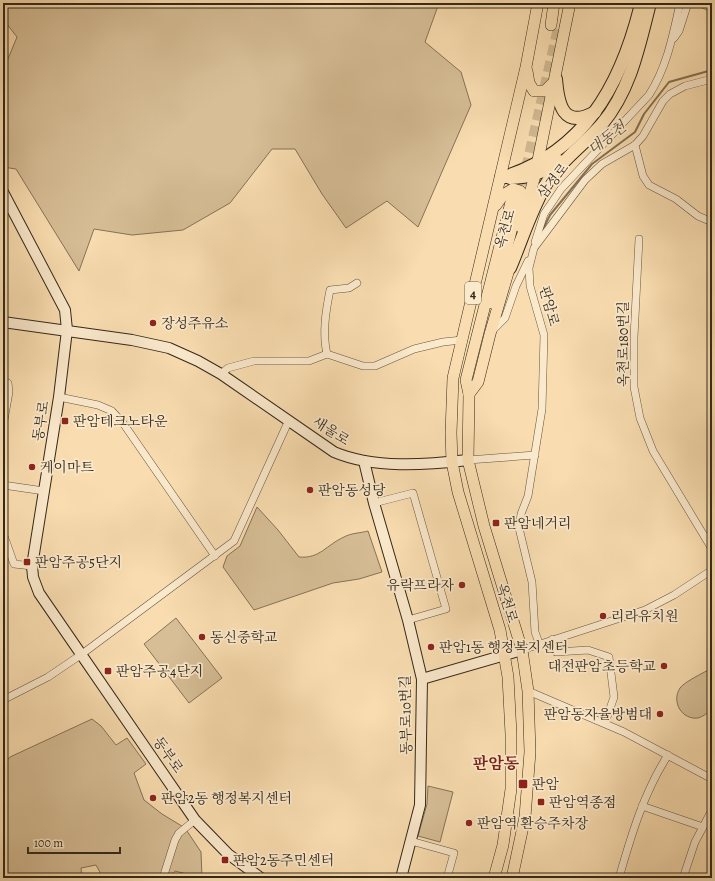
<svg xmlns="http://www.w3.org/2000/svg" width="715" height="881" font-family="Alegreya,'Noto Serif KR',serif">
<style>
.green{fill:#d7be96;stroke:#857358}
.lines{fill:none;stroke-linecap:round;stroke-linejoin:round}
.stream{stroke:#826f55;stroke-width:2}
.primary-tunnel{stroke:#d1b992;stroke-width:11;stroke-dasharray:11 5.5;stroke-linecap:butt}
.street-casing{stroke:#64553f;stroke-width:8}
.secondary-casing{stroke:#332819;stroke-width:12}
.primary-casing{stroke:#332819;stroke-width:12}
.highway-casing{stroke:#332819;stroke-width:14}
.street{stroke:#fbe9cc;stroke-width:7}
.secondary{stroke:#fbe9cc;stroke-width:10}
.primary{stroke:#f9ddb0;stroke-width:11}
.highway{stroke:#f9ddb0;stroke-width:12}
.poi-dot{fill:#8f2418;stroke:#fbe9cc;stroke-width:1.5}
.labels{text-anchor:middle;dominant-baseline:central;stroke-width:3.5;stroke-linejoin:round;paint-order:stroke}
.shield{fill:#fbe9cc;stroke:#6f624f;stroke-width:1}
.shield-label{font-size:13px;font-weight:bold;fill:#332819}
.street-label{font-size:14px;fill:#332819;stroke:#fbe9cc}
.poi-label{font-size:14px;fill:#332819;stroke:#fbe9cc;text-anchor:start}
.water-label{font-size:15px;font-style:italic;fill:#5a4c37;stroke:#fbe9cc}
.quarter-label{font-size:16px;font-weight:bold;fill:#7a1f14;stroke:#fbe9cc}
</style>
<rect width="100%" height="100%" fill="#f9ddb0"/>
<filter id="stains"><feTurbulence type="fractalNoise" baseFrequency=".005" numOctaves="4"/><feColorMatrix values="0 0 0 0 .2 0 0 0 0 .09 0 0 0 0 .02 0 0 0 .5 -.17"/></filter>
<radialGradient id="worn" r=".72"><stop offset=".6" stop-color="#630" stop-opacity="0"/><stop offset="1" stop-color="#630" stop-opacity=".3"/></radialGradient>
<!-- green -->
<g class="green">
<polygon points="3,3 439,3 425,42 461,72 471,105 418,227 387,201 346,228 322,194 295,149 272,149 230,203 183,230 132,235 94,229 79,271 16,169 3,167 3,71 17,37 3,19"/>
<path d="M 257,507 L 278,530 L 299,557 C 320,559 326,545 344,537 C 351,533 361,533 368,531 L 382,572 L 359,579 L 333,583 L 254,610 L 223,567 L 227,556 L 240,546 Z"/>
<polygon points="176,618 222,678 189,703 144,644"/>
<path d="M 712,668 L 712,710 C 708,712 703,717 698,718 C 682,720 671,702 680,688 C 684,682 705,672 712,668 Z"/>
<polygon points="92,719 101,726 116,745 127,738 146,764 134,773 144,800 162,814 185,828 201,852 202,878 175,871 170,878 103,878 96,865 81,868 82,878 3,878 3,765 10,757"/>
<polygon points="428,786 453,792 440,842 418,836 427,804"/>
</g>
<g class="lines">
<!-- stream -->
<polyline class="stream" points="541,233 550,215 592,164 635,132 644,114 669,82 712,70"/>
<!-- primary-tunnel -->
<polyline class="primary-tunnel" points="519,201 559,26"/>
<!-- street casing -->
<g class="street-casing">
<g id="street">
<polyline points="700,3 712,8"/>
<polyline points="674,38 679,31 688,3"/>
<polyline points="635,145 643,176 649,185 676,199 698,216 712,222"/>
<polyline points="639,239 634,337 634,387 640,418 653,451 712,549"/>
<path d="M 535,242 L 544,214 L 561,189 L 649,95 C 667,67 673,35 680,3"/>
<polyline points="492,331 505,318 516,286 528,261"/>
<polyline points="327,354 363,366 375,366 414,349 443,342 462,340"/>
<path d="M 327,354 C 322,333 326,310 330,290 L 349,288 L 357,283"/>
<polyline points="221,374 228,368 254,361 309,361 327,354"/>
<polyline points="3,382 8,383 9,392 3,426"/>
<polyline points="59,397 98,405 112,411 123,423 215,556"/>
<polyline points="468,460 535,455"/>
<polyline points="3,485 44,491"/>
<polyline points="374,503 413,493 446,609 408,620"/>
<polyline points="3,533 14,564 32,566"/>
<polyline points="553,639 556,652 588,650 609,657 614,697 605,723"/>
<polyline points="539,643 535,632 532,582 519,528 521,514 528,496 542,409 544,335 530,286 529,268 534,248 585,180 602,164 635,145 643,136 663,101 670,94 685,86 712,79"/>
<polyline points="522,650 645,610 674,595 712,570"/>
<polyline points="528,691 624,732 712,779"/>
<polyline points="3,700 48,677 82,654 234,541 289,420"/>
<polyline points="642,806 703,827"/>
<polyline points="411,841 454,853 447,878"/>
<polyline points="163,878 175,840 179,833 195,820"/>
<path d="M 619,878 C 631,836 644,792 668,755"/>
<polyline points="683,878 695,842 712,810"/>
</g>
</g>
<!-- secondary casing -->
<g class="secondary-casing">
<g id="secondary">
<polyline points="3,192 65,310 67,330 59,397 32,566 33,577 39,593 195,820 228,854 261,878"/>
<path d="M 3,322 L 132,340 L 169,348 L 198,361 L 221,374 L 334,452 C 374,469 425,465 468,460"/>
<polyline points="364,461 374,503 408,620 422,679 420,805 401,878"/>
<polyline points="422,679 522,650"/>
</g>
</g>
<!-- primary casing -->
<g class="primary-casing">
<g id="primary">
<polyline points="551,25 554,3"/>
<polyline points="527,71 529,83 534,91 545,91 555,81"/>
<polyline points="496,205 503,195 513,189 520,191 528,202"/>
<polyline points="521,227 535,175 570,3"/>
<polyline points="492,303 519,201"/>
<polyline points="469,394 466,380 512,198"/>
<polyline points="494,878 503,845 511,789 511,734 508,677 500,630 458,492 452,462 451,433 453,378 526,67 538,3"/>
<polyline points="512,878 525,817 530,752 528,691 522,650 484,526 468,460 469,394 478,382 490,334 512,259"/>
</g>
</g>
<!-- highway casing -->
<g class="highway-casing">
<g id="highway">
<path d="M 556,79 C 558,104 563,130 595,112"/>
<path d="M 501,178 C 583,153 620,87 640,8"/>
<path d="M 510,178 C 531,178 541,173 559,161"/>
<path d="M 510,268 C 522,240 532,206 548,181 C 562,159 585,144 602,124 C 631,89 639,46 650,3"/>
</g>
</g>
<!-- street -->
<use href="#street" class="street"/>
<!-- secondary -->
<use href="#secondary" class="secondary"/>
<!-- primary -->
<use href="#primary" class="primary"/>
<!-- highway -->
<use href="#highway" class="highway"/>
</g>
<!-- markers -->
<g class="poi-dot">
<circle cx="153" cy="323" r="4"/>
<rect x="61" y="417" width="8" height="8" rx="2"/>
<circle cx="32" cy="467" r="4"/>
<circle cx="310" cy="490" r="4"/>
<rect x="492" y="519" width="8" height="8" rx="2"/>
<rect x="23" y="558" width="8" height="8" rx="2"/>
<circle cx="462" cy="585" r="4"/>
<circle cx="603" cy="616" r="4"/>
<circle cx="202" cy="637" r="4"/>
<circle cx="431" cy="647" r="4"/>
<circle cx="664" cy="666" r="4"/>
<rect x="104" y="667" width="8" height="8" rx="2"/>
<circle cx="660" cy="714" r="4"/>
<rect x="518" y="779" width="10" height="10" rx="2"/>
<circle cx="153" cy="798" r="4"/>
<rect x="537" y="798" width="8" height="8" rx="2"/>
<circle cx="469" cy="823" r="4"/>
<rect x="221" y="856" width="8" height="8" rx="2"/>
</g>
<g class="labels">
<!-- shield labels -->
<rect class="shield" x="465" y="282" width="16" height="22" rx="3"/>
<g class="shield-label">
<text x="473" y="293">4</text>
</g>
<!-- street labels -->
<g class="street-label">
<text transform="translate(553 181) rotate(-52)">삼정로</text>
<text transform="translate(505 229) rotate(-74)">옥천로</text>
<text transform="translate(549 306) rotate(75)">판암로</text>
<text transform="translate(623 344) rotate(-90)">옥천로180번길</text>
<text transform="translate(41 421) rotate(-81)">동부로</text>
<text transform="translate(331 431) rotate(32)">새울로</text>
<text transform="translate(507 603) rotate(73)">옥천로</text>
<text transform="translate(406 715) rotate(-91)">동부로10번길</text>
<text transform="translate(168 755) rotate(55)">동부로</text>
</g>
<!-- poi labels -->
<g class="poi-label">
<text x="161" y="323">장성주유소</text>
<text x="73" y="421">판암테크노타운</text>
<text x="40" y="467">케이마트</text>
<text x="318" y="490">판암동성당</text>
<text x="504" y="523">판암네거리</text>
<text x="35" y="562">판암주공5단지</text>
<text x="454" y="585" text-anchor="end">유락프라자</text>
<text x="611" y="616">리라유치원</text>
<text x="210" y="637">동신중학교</text>
<text x="439" y="647">판암1동 행정복지센터</text>
<text x="656" y="666" text-anchor="end">대전판암초등학교</text>
<text x="116" y="671">판암주공4단지</text>
<text x="652" y="714" text-anchor="end">판암동자율방범대</text>
<text x="532" y="784">판암</text>
<text x="161" y="798">판암2동 행정복지센터</text>
<text x="549" y="802">판암역종점</text>
<text x="477" y="823">판암역 환승주차장</text>
<text x="233" y="860">판암2동주민센터</text>
</g>
<!-- water labels -->
<g class="water-label">
<text transform="translate(607 138) rotate(-38)">대동천</text>
</g>
<!-- quarter labels -->
<g class="quarter-label">
<text x="496" y="764">판암동</text>
</g>
</g>
<!-- margin -->
<rect width="715" height="881" fill="none" stroke="#f9ddb0" stroke-width="16"/>
<rect x="4" y="4" width="707" height="873" fill="none" stroke="#332819" stroke-width="2"/>
<rect x="8" y="8" width="699" height="865" fill="none" stroke="#332819"/>
<!-- scale -->
<path d="M28 847v6h92v-6" fill="none" stroke="#332819" stroke-width="2"/>
<text x="34" y="847" font-size="12" fill="#332819" stroke="#fbe9cc" stroke-width="3" paint-order="stroke">100 m</text>
<rect width="100%" height="100%" filter="url(#stains)"/>
<rect width="100%" height="100%" fill="url(#worn)"/>
</svg>
